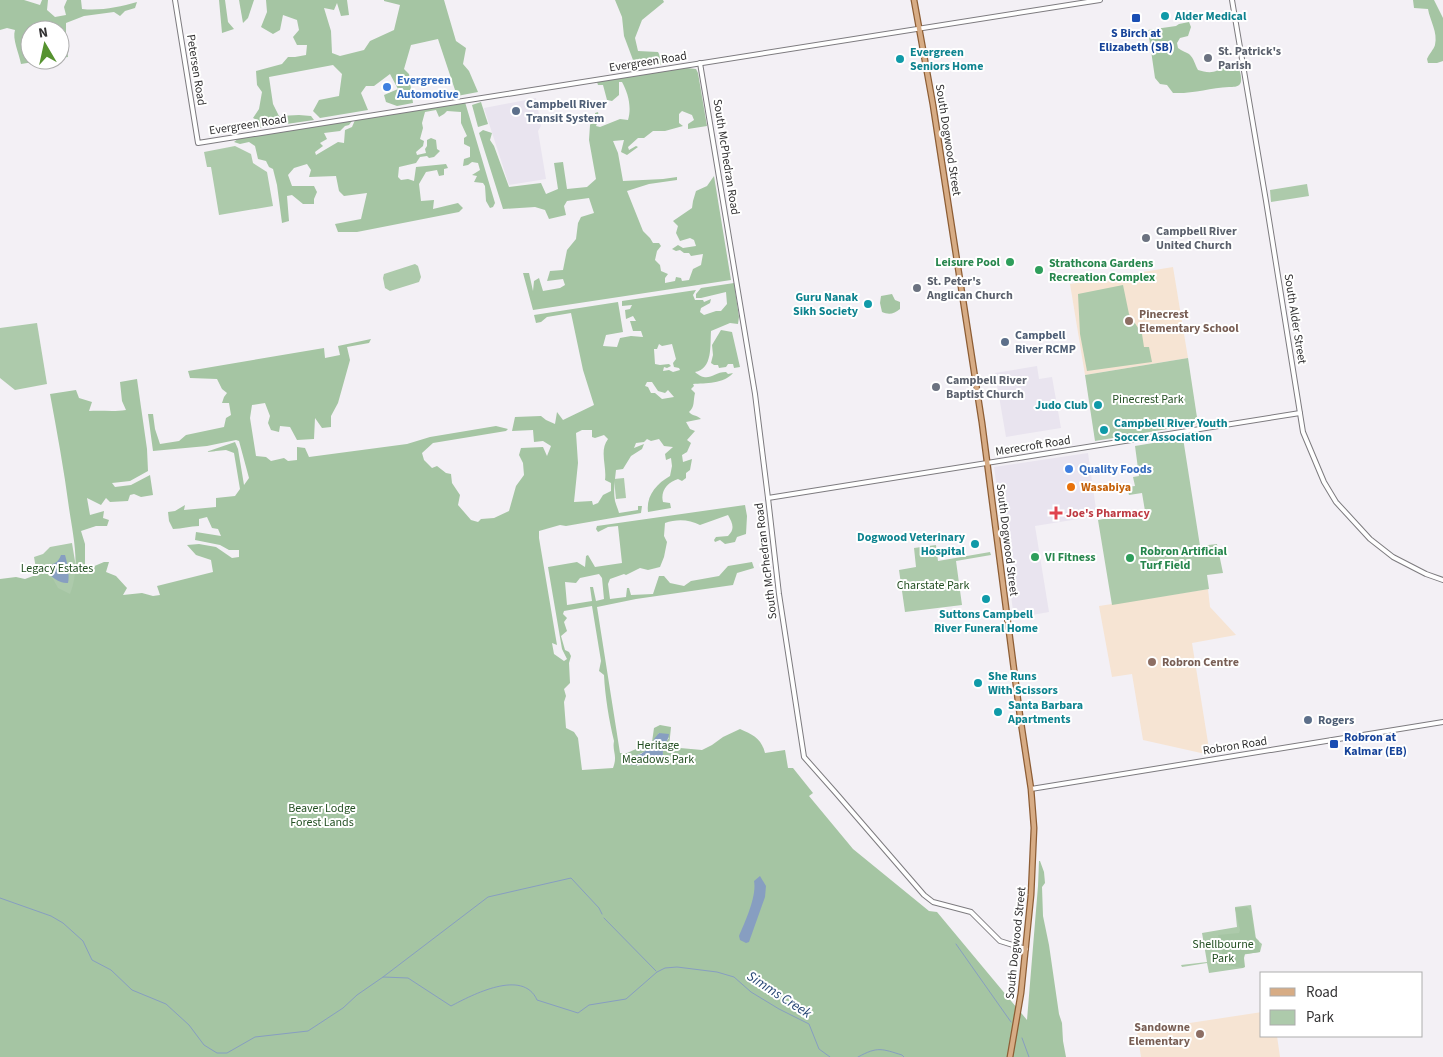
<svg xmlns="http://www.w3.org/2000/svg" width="1443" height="1057" font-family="'Source Sans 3',sans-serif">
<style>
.built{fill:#e9e4ef}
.education{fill:#f6e4d3}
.green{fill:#adcaab}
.forest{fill:#a5c5a3;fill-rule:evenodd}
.water{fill:#879ec1}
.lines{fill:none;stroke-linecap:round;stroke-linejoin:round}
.stream{stroke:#879ec1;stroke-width:1}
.minor-casing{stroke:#7d7b7f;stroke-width:6}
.major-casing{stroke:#8d5d34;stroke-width:7}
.minor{stroke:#fff;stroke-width:4}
.major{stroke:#d7ac85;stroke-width:4.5}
.culture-dot{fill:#0f9aa8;stroke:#fff;stroke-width:2}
.transit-dot{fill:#1a4fb4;stroke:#fff;stroke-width:2}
.worship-dot{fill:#6b7280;stroke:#fff;stroke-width:2}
.shop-dot{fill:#3f7fe0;stroke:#fff;stroke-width:2}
.service-dot{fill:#5c6f8a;stroke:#fff;stroke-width:2}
.leisure-dot{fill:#2e9e5b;stroke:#fff;stroke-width:2}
.education-dot{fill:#8d6e63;stroke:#fff;stroke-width:2}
.food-dot{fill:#e8710a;stroke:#fff;stroke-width:2}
.health-dot{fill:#e0444e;stroke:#fff;stroke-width:2}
.labels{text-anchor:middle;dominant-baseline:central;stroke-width:4;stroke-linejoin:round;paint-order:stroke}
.culture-label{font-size:12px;font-weight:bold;fill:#0d838f;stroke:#fff;text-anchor:start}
.transit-label{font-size:12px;font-weight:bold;fill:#164399;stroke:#fff}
.worship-label{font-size:12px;font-weight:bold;fill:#5b616d;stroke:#fff;text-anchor:start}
.street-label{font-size:12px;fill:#333233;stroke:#fff}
.shop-label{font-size:12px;font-weight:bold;fill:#366cbe;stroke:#fff;text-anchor:start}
.service-label{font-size:12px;font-weight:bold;fill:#4e5e75;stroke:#fff;text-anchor:start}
.leisure-label{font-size:12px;font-weight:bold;fill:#27864d;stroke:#fff;text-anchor:start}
.education-label{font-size:12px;font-weight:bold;fill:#785e54;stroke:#fff;text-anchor:start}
.park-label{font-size:12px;fill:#245023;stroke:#fff}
.food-label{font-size:12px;font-weight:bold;fill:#c56008;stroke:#fff;text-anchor:start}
.health-label{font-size:12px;font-weight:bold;fill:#be3a42;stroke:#fff;text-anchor:start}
.water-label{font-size:14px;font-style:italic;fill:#284776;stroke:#fff}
</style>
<rect width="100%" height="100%" fill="#f3f0f5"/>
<!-- built -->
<g class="built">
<polygon points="536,98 541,126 538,131 546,179 509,185 484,108"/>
<polygon points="1037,366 1039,379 1052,377 1061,428 1006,437 995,373"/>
<polygon points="1088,453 1097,516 1035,526 1049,612 1014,618 994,467"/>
</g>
<!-- education -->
<g class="education">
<polygon points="1173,267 1188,358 1085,375 1070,284"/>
<polygon points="1208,589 1210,607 1236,635 1192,643 1210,755 1143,740 1132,674 1112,677 1099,606"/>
<polygon points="1262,1012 1262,1036 1277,1036 1280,1057 1141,1057 1137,1031"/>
</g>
<!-- green -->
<g class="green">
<polygon points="235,146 251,154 253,163 267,172 273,206 219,215 211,167 207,167 204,152"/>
<polygon points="1307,184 1309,196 1271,202 1270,190"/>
<polygon points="415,264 418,266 421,277 419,282 390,291 385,288 383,278 384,274"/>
<polygon points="1123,285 1129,314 1142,334 1144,347 1149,347 1152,362 1087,371 1080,334 1078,294"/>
<polygon points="37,323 47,384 15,390 0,378 0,328"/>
<polygon points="1188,358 1198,424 1095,441 1085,375"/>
<polygon points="1183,438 1200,546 1217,544 1223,573 1207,575 1209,589 1112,605 1098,520 1145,511 1142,493 1129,495 1127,487 1135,486 1133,477 1139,476 1135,446"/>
<polygon points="624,478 626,498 616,499 614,479"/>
<polygon points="72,543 81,598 75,599 38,580 34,557 43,554 50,547"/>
<polygon points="936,545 938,561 990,552 991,555 956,561 962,605 905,612 899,570 916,567 914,548"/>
<polygon points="1251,905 1256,939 1262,944 1260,952 1241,955 1243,968 1209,973 1207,963 1182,967 1181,965 1207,962 1202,933 1237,927 1235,907"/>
</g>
<!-- forest -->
<g class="forest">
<path d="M 0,0 L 24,0 L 40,5 L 42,0 L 48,0 L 47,10 L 55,17 L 66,15 L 64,7 L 67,0 L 81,0 L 82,9 C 101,11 119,7 137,2 L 135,8 L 125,11 L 120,16 L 114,12 L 84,16 L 66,23 L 66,38 L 68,57 L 60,58 L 60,30 L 30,30 L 30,60 L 46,60 L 21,64 C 19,53 12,39 15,30 L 7,28 L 0,30 Z"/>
<polygon points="219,0 225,0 228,22 234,29 222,33"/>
<polygon points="239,0 254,0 248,18 243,23"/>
<polygon points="266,0 347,0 349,15 341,16 337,3 334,10 324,8 331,31 332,53 340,56 364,50 370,41 394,30 400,5 384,1 384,0 444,0 456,41 466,48 463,64 469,71 478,92 457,96 438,39 411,45 404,69 409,74 413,103 397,106 386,102 384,95 398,89 390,74 374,86 366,86 361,93 368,110 320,118 313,111 319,100 339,96 342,74 333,65 269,77 273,104 279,116 299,115 311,116 314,120 245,130 243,127 259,121 253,118 259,109 262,92 257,85 256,71 282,64 288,57 295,57 306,55 307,45 297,45 293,37 299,30 297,20 283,15 280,30 273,34 261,27 267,12"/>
<polygon points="615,0 663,0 664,2 642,20 635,38 638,51 658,52 664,64 636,68 624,36 622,17"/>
<path d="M 1413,0 L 1434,0 L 1443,18 L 1443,61 L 1437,63 L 1428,63 L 1427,59 C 1429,54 1434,49 1435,45 C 1438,32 1430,21 1428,9 L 1414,8 Z"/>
<path d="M 1189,22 L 1191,27 L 1188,36 L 1180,38 L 1177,43 L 1178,48 C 1182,51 1186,52 1189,54 C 1194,58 1195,65 1198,70 C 1207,73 1218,74 1223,65 L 1234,63 C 1238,65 1239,68 1240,72 C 1241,75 1242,82 1240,84 C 1238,87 1233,87 1229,87 C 1210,88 1192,94 1173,93 L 1167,85 L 1160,84 L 1155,78 L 1148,30 L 1176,26 L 1179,24 Z"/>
<path d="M 687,68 L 696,69 L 698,73 L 707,126 L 688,129 L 688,124 L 694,120 L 692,115 L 682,111 L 679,114 L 679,123 L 683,126 L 665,131 L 653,131 L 644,138 L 638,138 L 628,147 L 629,150 L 636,146 L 638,147 L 627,155 L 621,152 L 624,140 L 613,141 L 618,153 L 623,181 L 663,179 L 677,177 L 677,180 L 649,184 L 627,191 L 643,231 L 650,238 L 653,243 L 659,243 L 661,246 L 657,251 L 655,260 L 660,265 L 661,271 L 668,274 L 665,278 L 665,283 L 675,281 L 676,277 L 681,278 L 682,281 L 689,280 L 693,269 L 701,265 L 703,254 L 691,256 L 689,253 L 684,253 L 680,250 L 676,251 L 672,249 L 678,245 L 683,248 L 696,246 L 694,240 L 690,238 L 680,241 L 676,233 L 678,226 L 673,221 L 692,208 L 693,201 L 696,191 L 707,186 L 714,176 L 731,280 L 533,310 L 523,273 L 529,273 L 533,291 L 534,281 L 539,278 L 543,291 L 560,288 L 565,285 L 563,279 L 547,281 L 550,271 L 563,270 L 567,250 L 576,239 L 578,223 L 581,217 L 594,213 L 589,198 L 567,201 L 564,206 L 566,215 L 549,219 L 545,210 L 535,207 L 503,209 L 479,133 L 483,130 L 492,133 L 490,140 L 494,146 L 509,187 L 541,183 L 546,194 L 558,189 L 554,163 L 563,162 L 567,189 L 587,187 L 596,179 L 589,140 L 590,125 L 595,117 L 595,113 L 598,112 L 599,119 L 596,126 L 600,127 L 620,119 L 628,120 C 632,107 628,93 622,82 L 619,82 L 619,95 L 612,101 L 607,100 L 603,85 L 598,85 L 597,82 L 672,69 Z"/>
<polygon points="465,102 495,203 493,207 490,208 486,201 485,186 483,183 474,182 477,176 472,175 480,170 478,163 472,162 468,165 463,166 464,159 470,157 470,147 464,144 464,138 467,136 461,123 461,112 447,111 444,114 439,117 436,110 425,112 422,123 423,128 420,139 424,141 423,146 416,152 417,155 426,153 425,149 427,146 427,140 431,138 436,140 437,149 440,151 434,157 429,158 427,156 420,157 416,163 399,167 398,177 401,180 408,179 414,181 416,167 446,164 448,168 444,169 444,175 439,176 437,170 426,172 419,184 421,201 434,200 433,209 458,203 463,208 459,212 357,232 338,232 335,224 361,219 367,193 344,196 339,191 336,176 309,177 311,170 307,164 294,168 288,175 292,186 314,186 317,192 314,199 314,204 303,204 292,195 287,196 289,221 282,223 277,185 273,169 269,167 266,161 258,159 255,146 249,142 240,144 234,142 239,138 352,121 349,125 345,126 340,131 324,133 327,139 320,143 323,146 315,152 316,155 338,142 344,143 345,130 352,127 355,120"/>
<polygon points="481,102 488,124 478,127 472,105"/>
<path d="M 734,283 L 739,317 L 738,324 L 730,323 L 711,331 C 710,345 713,369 695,372 C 709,384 712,372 726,372 L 728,374 L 733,373 C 724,384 705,383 693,384 L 694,386 L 691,389 L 695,393 C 693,401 695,407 689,412 C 692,416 697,415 701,419 L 686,422 L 690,429 L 695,431 L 687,440 L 691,443 L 687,452 L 682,455 L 683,462 L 692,459 L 690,470 L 686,473 L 686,478 L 682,481 L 678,479 C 668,482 660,491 663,502 L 670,503 L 671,508 L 648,512 C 646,496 656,484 670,476 L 672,466 L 671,458 L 666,460 L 665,454 L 673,447 L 664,446 L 659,439 L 651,441 L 647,439 L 644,442 L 636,443 L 634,448 L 644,444 L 642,449 L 631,456 L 623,469 L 616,470 C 615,480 613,490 615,501 C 616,505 618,509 619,513 L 638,510 L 638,506 L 642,506 L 641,513 L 566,526 L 560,525 L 539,531 L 539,538 L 557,645 L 552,643 L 554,654 L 564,661 L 567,659 L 562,649 L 548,567 L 577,562 L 585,567 L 586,556 L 588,555 L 595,567 L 622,563 L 618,526 L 608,527 L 598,532 L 596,529 L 597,526 L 745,505 L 747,516 L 746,534 L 737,537 L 735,542 L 725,544 L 720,540 L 715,542 L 714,540 L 716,537 L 728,536 C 735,529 733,524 728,515 L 700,525 C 689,519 676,519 665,523 L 664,536 L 667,542 L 664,557 L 660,567 L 648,570 L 640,568 L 626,575 L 624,574 L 610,579 L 608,584 L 610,599 L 626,597 L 627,588 L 629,588 L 631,595 L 653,594 L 659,576 L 664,576 L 670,583 L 684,586 L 691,581 L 719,576 L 728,566 L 752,562 L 754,568 L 737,573 L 733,585 L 636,599 L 597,607 L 620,753 L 627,753 L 652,742 L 654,728 L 660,725 L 671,727 L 669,747 L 702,750 L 712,745 L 723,737 L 740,729 C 753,735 761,738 765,753 L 785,750 L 788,768 L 793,768 L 813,793 L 809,796 L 853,849 L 929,911 L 937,912 L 1027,1020 L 1038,886 L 1039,861 L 1040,861 L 1044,872 L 1045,883 L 1042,887 L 1043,916 L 1049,945 L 1059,1014 L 1062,1023 L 1063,1041 L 1066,1057 L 0,1057 L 0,579 L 16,577 L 25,579 L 44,572 L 53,579 L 58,588 L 70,594 C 81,567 73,536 69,508 C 64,470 57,432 50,394 L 76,390 L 79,398 L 92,402 L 89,411 C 101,410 113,412 126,410 L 122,401 L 120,382 L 137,379 L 147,449 L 148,471 L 130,481 L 112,483 L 115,487 L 131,485 L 150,475 L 153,495 L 141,497 L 134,494 L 130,495 L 128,501 L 110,502 L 106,498 L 101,505 L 87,498 L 90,515 L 104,511 L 103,518 L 109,520 L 107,526 L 96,526 L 81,531 L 85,544 L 85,570 L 104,562 L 109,562 L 106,572 L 116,576 L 127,588 L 123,595 L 142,593 L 153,596 L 160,595 L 157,586 L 213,572 L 211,560 L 196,555 L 187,545 L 199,544 L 216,547 L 232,558 L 239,557 L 239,550 L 229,550 L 220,545 L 195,540 L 196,532 L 221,536 L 218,529 L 212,528 L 207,517 L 199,519 L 199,526 C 190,526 182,529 173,529 L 169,521 L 168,512 L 175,511 L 185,505 L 184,510 L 216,507 L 216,498 L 235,496 L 240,489 L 234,453 L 226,450 L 206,452 L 235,442 L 238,449 L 244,485 L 249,478 L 239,441 L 236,440 L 207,446 L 153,451 L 148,414 L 153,414 L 155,429 L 160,444 L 179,441 L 186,435 L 224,427 L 226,418 L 231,415 L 229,403 L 222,403 L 224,397 L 227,393 L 222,389 L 217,379 L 190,378 L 188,371 L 324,348 L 325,358 L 340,355 L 338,346 L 371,339 L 369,343 L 347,347 L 350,360 L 338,403 L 331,416 L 331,427 L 322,428 L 315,418 L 314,439 L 297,440 L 290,427 L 280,426 L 279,432 L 271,430 L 268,423 L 270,416 L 265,403 L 252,405 L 250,418 L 256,456 L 266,457 L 271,461 L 284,458 L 288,461 L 297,460 L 297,447 L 305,448 L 309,457 L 407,444 L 430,437 L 496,426 L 508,429 L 506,431 L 433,443 L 422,453 L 424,460 L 432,468 L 437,466 L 446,473 L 451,474 L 452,483 L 460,495 L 458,505 L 471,520 L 478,522 L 481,519 L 494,518 L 509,511 L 516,486 L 524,475 L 523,463 L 519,455 L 521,448 L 543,447 L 547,456 L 551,446 L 543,441 L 534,442 L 533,430 L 512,431 L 515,417 L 541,416 L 546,420 L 555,424 L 557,412 L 563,420 L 594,405 L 583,370 L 571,313 L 547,317 L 541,322 L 536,323 L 534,315 L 618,302 L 623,332 L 606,335 L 603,346 L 617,347 L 620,338 L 631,336 L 643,337 L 641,331 L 633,331 L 630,321 L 636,321 L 633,316 L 626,319 L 625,310 L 630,309 L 632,305 L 622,306 L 622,301 L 696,290 L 693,295 L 695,300 L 703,300 L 704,302 L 711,299 L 710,303 L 701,308 L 700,312 L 704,315 L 716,311 L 721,311 L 727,304 L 726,292 L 701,298 L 696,298 L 696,294 L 701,288 ZM 659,344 L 662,346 L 672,344 L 676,359 L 673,363 L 674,367 L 679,368 L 680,370 L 673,372 L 669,370 L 663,371 L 664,367 L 667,368 L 671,366 L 669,364 L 660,365 L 655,364 L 654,349 L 657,349 ZM 647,382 L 652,382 L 658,391 L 665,393 L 668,390 L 674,397 L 662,399 L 655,393 L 651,393 L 648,387 L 645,386 ZM 582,430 L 592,430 L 592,437 L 595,438 L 604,435 L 608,439 C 599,451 607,466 605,480 L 611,483 L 611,491 L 603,495 L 598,503 L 593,505 L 592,501 L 574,502 L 578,463 L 576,433 ZM 599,574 L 602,578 L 604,599 L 596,601 L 593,587 L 590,587 L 592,601 L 567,605 L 565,582 L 576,583 L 580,578 ZM 592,606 L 601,661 L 599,671 L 604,675 C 605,696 609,720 614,741 C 612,752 618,755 613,768 L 582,770 L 578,738 L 574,732 L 566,728 L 564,702 L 566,696 L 564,689 L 570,683 L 569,663 L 571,656 L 569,652 L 565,650 L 561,636 L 567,631 L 564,622 L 567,618 L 563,614 L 564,611 ZM 659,733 L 669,738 L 663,745 L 663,755 L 655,761 L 637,766 L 637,755 C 650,751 653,744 659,733 Z"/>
<path d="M 892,294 L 895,300 L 900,302 L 900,309 C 894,314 889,315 882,312 L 880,303 L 881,296 Z"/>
<polygon points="721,330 732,332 740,367 734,368 733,364 728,364 726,367 719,368 718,365 714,365 711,363 713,355 712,345"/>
<polygon points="1247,907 1251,911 1255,937 1259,941 1260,952 1245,954 1244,958 1245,967 1243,968 1222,964 1223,956 1218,935 1239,933 1240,930 1235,908"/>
</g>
<!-- water -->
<g class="water">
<path d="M 61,555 L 65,555 C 67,561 70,577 68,583 C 61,584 50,577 46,570 L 47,566 C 54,564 58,563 61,555 Z"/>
<path d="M 659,733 L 669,734 C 668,743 662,744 663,755 C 653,762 642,766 630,765 L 629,763 L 637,755 L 641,754 L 653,745 L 654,739 Z"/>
<path d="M 760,876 L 766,886 L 765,897 L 749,942 L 746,943 L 740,940 L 739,936 C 745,922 757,896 754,881 Z"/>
</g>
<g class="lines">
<!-- stream -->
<g class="stream">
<path d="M 0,898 L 51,916 L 63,923 L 83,941 L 92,960 L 111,970 L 132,990 L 166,1004 L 189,1025 L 204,1045 L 217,1053 L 227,1053 L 255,1037 L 308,1031 L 343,1008 L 357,995 L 383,977 L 408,978 L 451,1006 C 472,995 523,968 537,1000 L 578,1013 L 589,1005 L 626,999 L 657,972 L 665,968 L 677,967 L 717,972 L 734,977 L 751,992 L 779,1009 L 809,1024 L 819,1049 L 830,1057"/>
<polyline points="604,918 656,971"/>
<polyline points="956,944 1011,1022"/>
<polyline points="383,977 488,897 571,878 599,908 602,914"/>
<polyline points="1022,1038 1029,1057"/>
<path d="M 858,1057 C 878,1046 882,1049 902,1055 L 904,1057"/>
</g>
<!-- minor casing -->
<g class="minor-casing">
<g id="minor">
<polyline points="175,0 198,143 1100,0"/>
<polyline points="1232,0 1266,201 1303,432 1324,482 1336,502 1370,539 1393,557 1426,574 1443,580"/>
<polyline points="700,63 755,394 768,498 779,594 804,757 835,792 924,895 933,902 971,912 1000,941 1026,949"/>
<polyline points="768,498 1300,413"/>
<polyline points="1031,789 1443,722"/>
</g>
</g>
<!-- major casing -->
<g class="major-casing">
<polyline id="major" points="914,0 933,105 982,423 1020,716 1031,789 1034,828 1031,895 1021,993 1010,1057"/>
</g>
<!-- minor -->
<use href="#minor" class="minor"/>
<!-- major -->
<use href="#major" class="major"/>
</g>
<!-- markers -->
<g class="culture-dot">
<circle cx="1165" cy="16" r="5"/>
<circle cx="900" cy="59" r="5"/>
<circle cx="868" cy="304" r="5"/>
<circle cx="1098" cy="405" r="5"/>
<circle cx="1104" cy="430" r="5"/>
<circle cx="975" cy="544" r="5"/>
<circle cx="986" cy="599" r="5"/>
<circle cx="978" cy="683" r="5"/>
<circle cx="998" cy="712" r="5"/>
</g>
<g class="transit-dot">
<rect x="1131" y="13" width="10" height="10" rx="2.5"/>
<rect x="1329" y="739" width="10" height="10" rx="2.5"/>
</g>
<g class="worship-dot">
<circle cx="1208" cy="58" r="5"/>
<circle cx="1146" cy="238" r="5"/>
<circle cx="917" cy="288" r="5"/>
<circle cx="936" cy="387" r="5"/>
</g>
<g class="shop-dot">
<circle cx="387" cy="87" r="5"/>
<circle cx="1069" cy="469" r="5"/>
</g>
<g class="service-dot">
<circle cx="516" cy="111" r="5"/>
<circle cx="1005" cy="342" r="5"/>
<circle cx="1308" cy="720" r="5"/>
</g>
<g class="leisure-dot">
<circle cx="1010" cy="262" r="5"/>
<circle cx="1039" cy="270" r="5"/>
<circle cx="1035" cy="557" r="5"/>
<circle cx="1130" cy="558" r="5"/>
</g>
<g class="education-dot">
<circle cx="1129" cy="321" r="5"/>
<circle cx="1152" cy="662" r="5"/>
<circle cx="1200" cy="1034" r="5"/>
</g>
<circle class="food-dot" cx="1071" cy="487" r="5"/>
<path class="health-dot" d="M1053.5 505.5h5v5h5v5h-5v5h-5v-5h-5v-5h5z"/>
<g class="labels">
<!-- culture labels -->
<g class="culture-label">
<text x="1175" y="16">Alder Medical</text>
<text x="910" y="52">Evergreen<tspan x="910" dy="14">Seniors Home</tspan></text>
<text x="858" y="297" text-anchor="end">Guru Nanak<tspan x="858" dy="14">Sikh Society</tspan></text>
<text x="1088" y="405" text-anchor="end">Judo Club</text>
<text x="1114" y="423">Campbell River Youth<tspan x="1114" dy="14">Soccer Association</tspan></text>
<text x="965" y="537" text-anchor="end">Dogwood Veterinary<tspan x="965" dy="14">Hospital</tspan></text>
<text x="986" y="614" text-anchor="middle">Suttons Campbell<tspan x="986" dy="14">River Funeral Home</tspan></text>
<text x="988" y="676">She Runs<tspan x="988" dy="14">With Scissors</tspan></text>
<text x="1008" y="705">Santa Barbara<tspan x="1008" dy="14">Apartments</tspan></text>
</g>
<!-- transit labels -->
<g class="transit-label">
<text x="1136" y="33">S Birch at<tspan x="1136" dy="14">Elizabeth (SB)</tspan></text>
<text x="1344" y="737" text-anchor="start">Robron at<tspan x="1344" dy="14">Kalmar (EB)</tspan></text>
</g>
<!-- worship labels -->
<g class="worship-label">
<text x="1218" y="51">St. Patrick's<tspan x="1218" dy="14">Parish</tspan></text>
<text x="1156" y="231">Campbell River<tspan x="1156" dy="14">United Church</tspan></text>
<text x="927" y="281">St. Peter's<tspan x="927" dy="14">Anglican Church</tspan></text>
<text x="946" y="380">Campbell River<tspan x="946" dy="14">Baptist Church</tspan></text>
</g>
<!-- street labels -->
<g class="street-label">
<text transform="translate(648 62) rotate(-9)">Evergreen Road</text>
<text transform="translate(196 70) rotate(81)">Petersen Road</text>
<text transform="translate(248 125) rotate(-9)">Evergreen Road</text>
<text transform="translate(948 140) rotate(81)">South Dogwood Street</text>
<text transform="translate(726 157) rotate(81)">South McPhedran Road</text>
<text transform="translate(1295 319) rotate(81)">South Alder Street</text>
<text transform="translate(1033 446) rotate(-9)">Merecroft Road</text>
<text transform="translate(1007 540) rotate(83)">South Dogwood Street</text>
<text transform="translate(766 561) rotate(-97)">South McPhedran Road</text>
<text transform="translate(1235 746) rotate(-9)">Robron Road</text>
<text transform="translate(1016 943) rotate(-84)">South Dogwood Street</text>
</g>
<!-- shop labels -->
<g class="shop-label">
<text x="397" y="80">Evergreen<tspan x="397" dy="14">Automotive</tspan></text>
<text x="1079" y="469">Quality Foods</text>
</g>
<!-- service labels -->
<g class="service-label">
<text x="526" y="104">Campbell River<tspan x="526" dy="14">Transit System</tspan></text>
<text x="1015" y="335">Campbell<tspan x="1015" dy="14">River RCMP</tspan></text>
<text x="1318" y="720">Rogers</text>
</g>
<!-- leisure labels -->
<g class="leisure-label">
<text x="1000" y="262" text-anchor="end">Leisure Pool</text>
<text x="1049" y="263">Strathcona Gardens<tspan x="1049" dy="14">Recreation Complex</tspan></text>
<text x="1140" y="551">Robron Artificial<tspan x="1140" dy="14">Turf Field</tspan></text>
<text x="1045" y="557">VI Fitness</text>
</g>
<!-- education labels -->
<g class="education-label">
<text x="1139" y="314">Pinecrest<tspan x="1139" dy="14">Elementary School</tspan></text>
<text x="1162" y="662">Robron Centre</text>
<text x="1190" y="1027" text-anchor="end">Sandowne<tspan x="1190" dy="14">Elementary</tspan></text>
</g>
<!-- park labels -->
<g class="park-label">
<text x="1148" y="399">Pinecrest Park</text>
<text x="57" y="568">Legacy Estates</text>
<text x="933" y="585">Charstate Park</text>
<text x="658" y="745">Heritage<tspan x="658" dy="14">Meadows Park</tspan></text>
<text x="322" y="808">Beaver Lodge<tspan x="322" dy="14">Forest Lands</tspan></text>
<text x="1223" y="944">Shellbourne<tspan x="1223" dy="14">Park</tspan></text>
</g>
<!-- food labels -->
<g class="food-label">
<text x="1081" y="487">Wasabiya</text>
</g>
<!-- health labels -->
<g class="health-label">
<text x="1066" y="513">Joe's Pharmacy</text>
</g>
<!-- water labels -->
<g class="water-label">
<text transform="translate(779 995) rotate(33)">Simms Creek</text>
</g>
</g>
<!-- legend -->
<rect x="1260" y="972" width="162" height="65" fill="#ffffff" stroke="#adadad"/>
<rect x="1270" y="988" width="25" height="8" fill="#d7ac85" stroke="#adadad"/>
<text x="1306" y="997" font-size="15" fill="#333233">Road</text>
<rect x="1270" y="1010" width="25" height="15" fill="#adcaab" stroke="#adadad"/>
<text x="1306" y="1022" font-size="15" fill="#333233">Park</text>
<!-- north arrow -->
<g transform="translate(45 45) rotate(351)"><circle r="24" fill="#ffffff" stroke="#adadad"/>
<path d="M0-4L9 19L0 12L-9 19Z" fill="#569230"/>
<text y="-8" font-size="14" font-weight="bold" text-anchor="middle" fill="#333233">N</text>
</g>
</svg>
